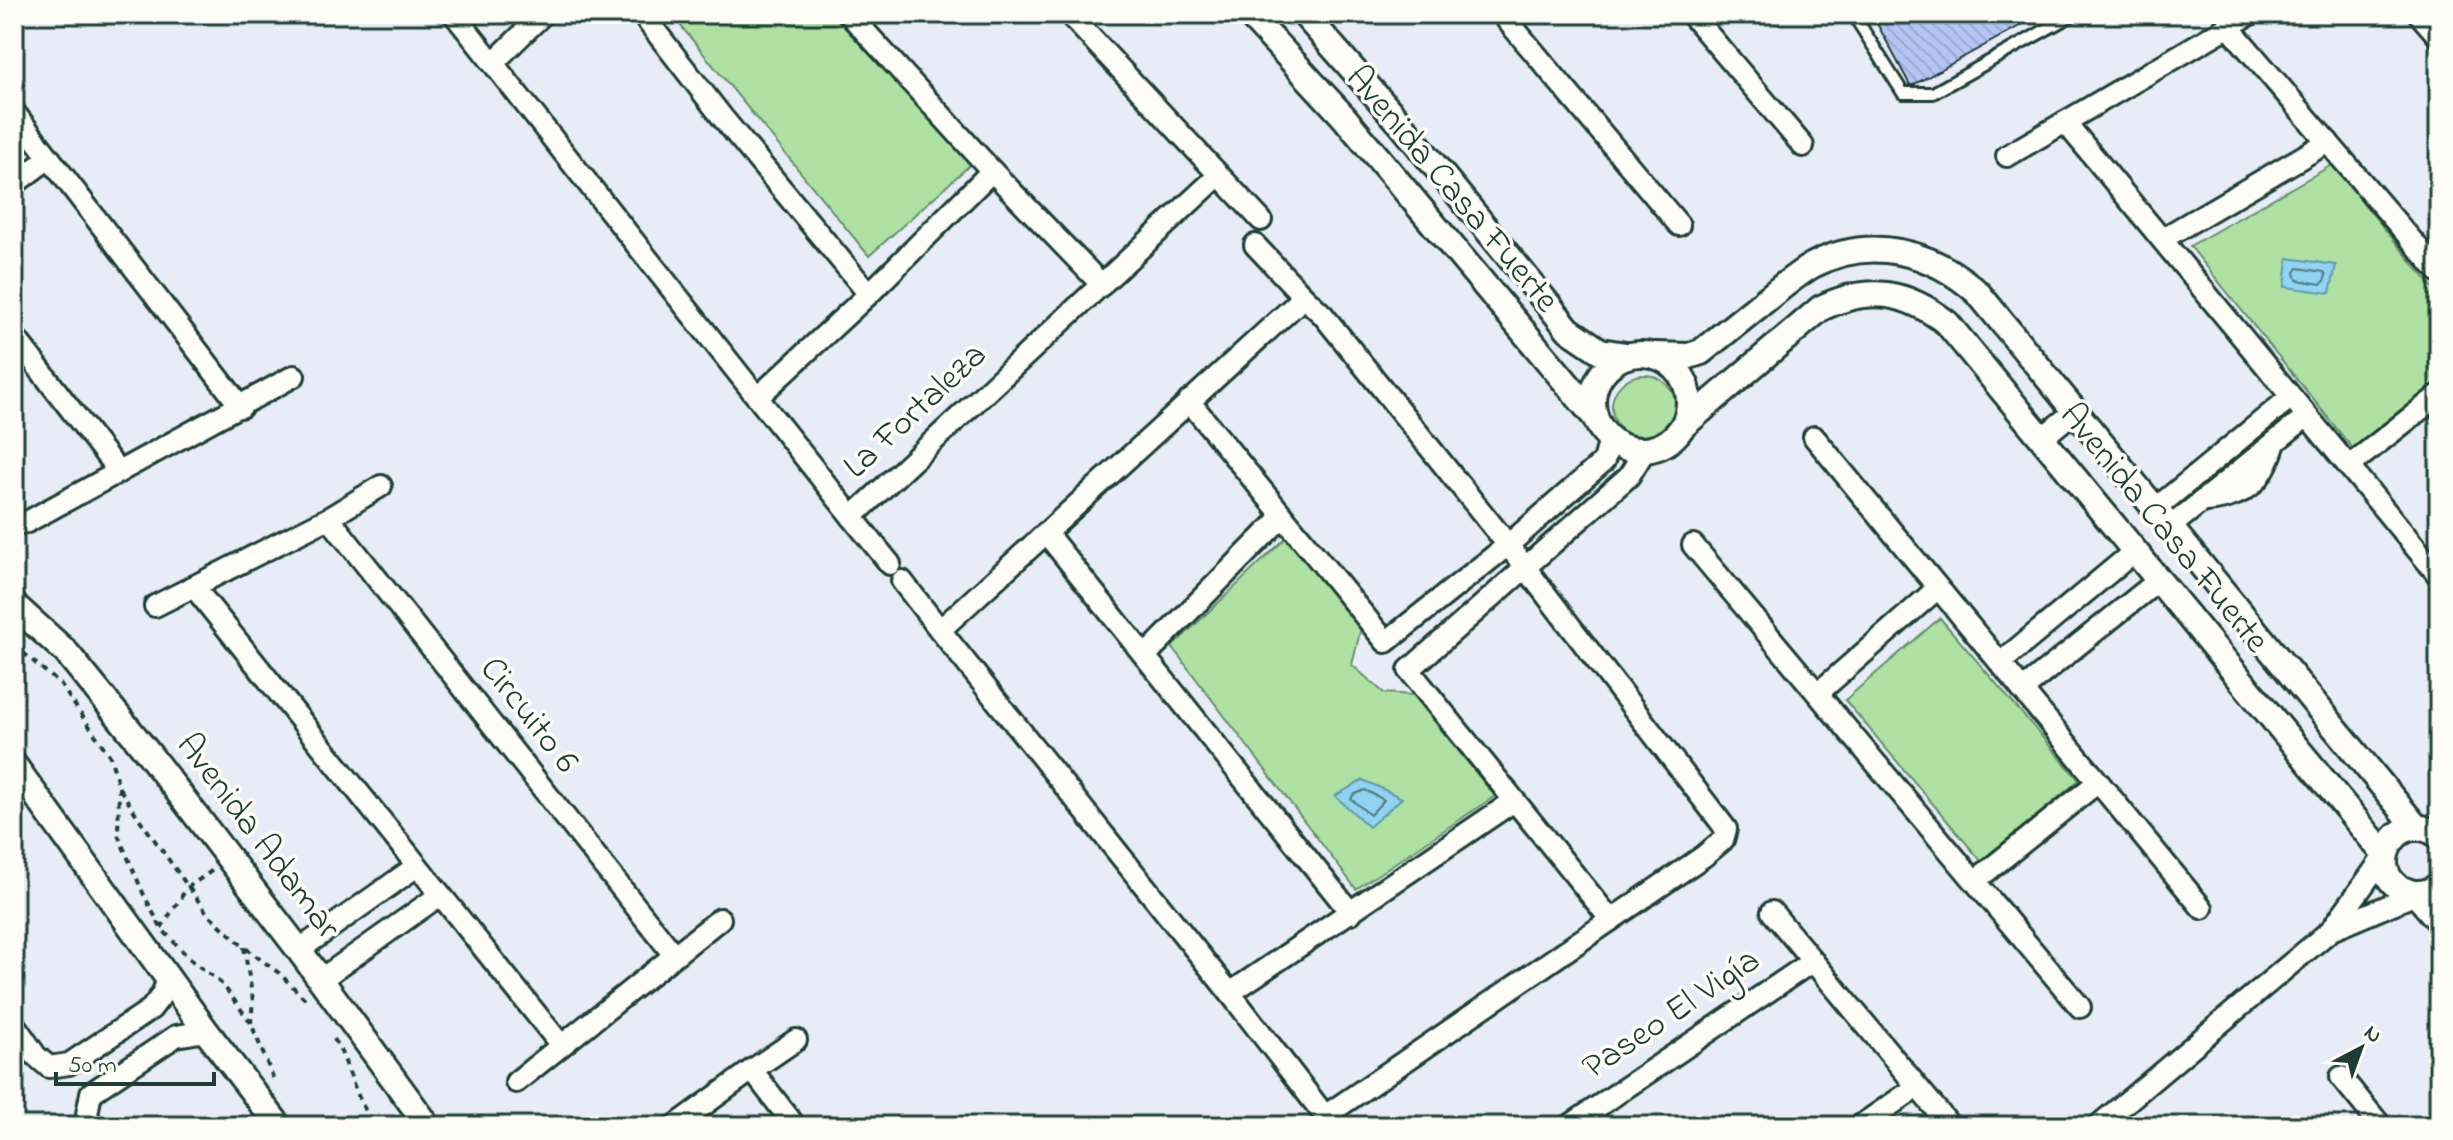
<svg xmlns="http://www.w3.org/2000/svg" width="2453" height="1140" font-family="'Indie Flower',sans-serif">
<style>
.green{fill:#aee1a3;stroke:#668f6c;stroke-width:2}
.water{fill:#91d3f3;stroke:#6397a7;stroke-width:2}
.lines{fill:none;stroke-linecap:round;stroke-linejoin:round}
.shore{stroke:#4d7980;stroke-width:2}
.building{fill:url(#building-back-hatch);stroke:#1f3d34;stroke-width:2}
.service-casing{stroke:#1f3d34;stroke-width:16}
.minor-casing{stroke:#1f3d34;stroke-width:26}
.tertiary-casing{stroke:#1f3d34;stroke-width:30}
.path{stroke:#1f3d34;stroke-width:4;stroke-dasharray:6 6;stroke-linecap:butt}
.service{stroke:#fdfcf7;stroke-width:10}
.minor{stroke:#fdfcf7;stroke-width:20}
.tertiary{stroke:#fdfcf7;stroke-width:24}
.labels{text-anchor:middle;dominant-baseline:central;stroke-width:7;stroke-linejoin:round;paint-order:stroke}
.street-label{font-size:36px;fill:#1f3d34;stroke:#fdfcf7}
</style>
<defs>
<pattern id="building-back-hatch" width="6" height="6" patternUnits="userSpaceOnUse" patternTransform="scale(2)"><rect width="6" height="6" fill="#b4c5f4"/><path d="M-1 5l2 2M0 0l6 6M5-1l2 2" fill="none" stroke="#9aaad2"/></pattern>
</defs>
<rect width="100%" height="100%" fill="#e7ecf6"/>
<filter id="ink" filterUnits="userSpaceOnUse"><feTurbulence type="fractalNoise" baseFrequency=".0125" numOctaves="2"/><feDisplacementMap in="SourceGraphic" scale="16" xChannelSelector="R" yChannelSelector="G"/><feConvolveMatrix kernelMatrix="1 2 1 2 8 2 1 2 1" color-interpolation-filters="sRGB"/></filter>
<g filter="url(#ink)">
<!-- green -->
<g class="green">
<polygon points="671,14 832,14 972,163 869,256"/>
<polygon points="2332,165 2439,295 2439,382 2353,449 2190,246"/>
<circle cx="1644" cy="407" r="32"/>
<polygon points="1288,536 1361,628 1352,665 1384,693 1413,695 1495,796 1356,889 1172,647"/>
<polygon points="1940,618 2079,780 1982,862 1845,700"/>
</g>
<!-- water -->
<g class="water">
<polygon points="2288,258 2336,265 2330,293 2285,287"/>
<polygon points="1363,780 1402,798 1369,827 1335,796"/>
</g>
<g class="lines">
<!-- shore -->
<g class="shore">
<polygon points="2298,268 2324,272 2326,275 2324,282 2321,284 2297,280 2295,272"/>
<polygon points="1365,790 1384,800 1370,815 1351,799 1353,795"/>
</g>
</g>
<!-- building -->
<polygon class="building" points="1872,14 2041,14 1913,85 1910,85"/>
<g class="lines">
<!-- service casing -->
<g class="service-casing">
<polyline id="service" points="1853,14 1903,93 1933,93 2074,14"/>
</g>
<!-- minor casing -->
<g class="minor-casing">
<g id="minor">
<polyline points="454,14 852,517 1218,176"/>
<polyline points="642,14 722,117 869,294"/>
<polyline points="849,14 992,171 1102,285"/>
<polyline points="1069,14 1261,220"/>
<polyline points="1502,14 1679,225"/>
<polyline points="1691,14 1803,146"/>
<polyline points="2419,14 2439,37"/>
<polyline points="2228,26 2439,272"/>
<polyline points="493,63 543,14"/>
<polyline points="14,112 241,407"/>
<polyline points="2065,122 2439,576"/>
<polyline points="2007,156 2250,14"/>
<polyline points="14,184 49,158"/>
<polyline points="2162,239 2328,142"/>
<polyline points="1255,245 1304,297"/>
<polygon points="1304,297 1323,315 1508,545 1726,829 1723,840 1704,856 1325,1116 1230,993 940,630"/>
<polyline points="14,336 119,472"/>
<polyline points="759,396 869,294 992,171"/>
<polyline points="1189,401 1386,642 1508,545 1604,461 1610,439"/>
<polyline points="1814,437 2202,908"/>
<polyline points="2042,438 2075,411"/>
<polyline points="2349,466 2439,395"/>
<path d="M 2206,501 C 2247,497 2264,481 2275,442"/>
<polyline points="2155,509 2291,397"/>
<polyline points="852,517 890,564"/>
<polyline points="329,518 674,955"/>
<polyline points="14,524 27,522 294,376"/>
<polyline points="2170,527 2307,416"/>
<polyline points="1046,533 1351,913"/>
<polyline points="1693,545 2080,1007"/>
<polyline points="902,581 940,630"/>
<polyline points="194,587 561,1045"/>
<polyline points="155,606 329,518 381,486"/>
<polyline points="1145,656 1283,516"/>
<polyline points="2000,663 2135,551"/>
<polyline points="2022,690 2159,580"/>
<polyline points="1818,693 1938,588"/>
<polyline points="2385,855 2331,930 2416,894"/>
<polyline points="1975,881 2098,782"/>
<polyline points="1772,912 1950,1126"/>
<polyline points="1611,920 1409,670 1629,476 1645,450"/>
<polyline points="299,950 417,866"/>
<polyline points="320,980 440,895"/>
<polyline points="1230,993 1514,801"/>
<polyline points="14,1024 36,1056 49,1067 69,1064 151,1009 161,996 169,978"/>
<polyline points="2341,1077 2381,1126"/>
<polyline points="516,1082 720,919"/>
<polyline points="92,1126 87,1114 91,1093 176,1036 206,1031"/>
<polyline points="675,1126 752,1070"/>
<polyline points="795,1126 752,1070 796,1040"/>
<polyline points="1569,1126 1813,961"/>
<polyline points="1860,1126 1917,1087"/>
<polyline points="2098,1126 2331,930"/>
</g>
</g>
<!-- tertiary casing -->
<g class="tertiary-casing">
<g id="tertiary">
<polyline points="1249,14 1343,116 1595,417"/>
<polyline points="1304,14 1400,123 1569,330 1600,351 1626,355"/>
<circle cx="1641" cy="402" r="48"/>
<path d="M 1655,355 L 1689,356 L 1701,352 C 1723,334 1746,316 1768,298 C 1782,287 1797,274 1813,265 C 1870,235 1932,251 1978,293 L 2417,828"/>
<path d="M 1684,425 L 1821,308 C 1868,285 1906,291 1947,323 L 2385,855"/>
<polyline points="14,605 66,652 149,754 299,950 428,1126"/>
<polyline points="14,765 206,1031 279,1126"/>
<path d="M 2439,836 C 2395,803 2359,878 2410,892 C 2421,895 2430,892 2439,885"/>
<polyline points="2416,894 2439,921"/>
</g>
</g>
<!-- path -->
<g class="path">
<polyline points="14,645 60,684 110,756 119,787 118,835 144,895 161,928 189,958 223,985 251,1023 273,1078"/>
<polyline points="120,789 138,817 207,913 244,947 279,973 306,1000"/>
<polyline points="161,928 187,888 213,870"/>
<polyline points="244,947 253,1000 251,1023"/>
<path d="M 334,1039 C 351,1066 354,1103 378,1126"/>
<polyline points="301,1118 307,1126"/>
</g>
<!-- service -->
<use href="#service" class="service"/>
<!-- minor -->
<use href="#minor" class="minor"/>
<!-- tertiary -->
<use href="#tertiary" class="tertiary"/>
</g>
</g>
<g class="labels">
<!-- street labels -->
<g class="street-label">
<text transform="translate(1451 190) rotate(50)">Avenida Casa Fuerte</text>
<text transform="translate(916 412) rotate(-43)">La Fortaleza</text>
<text transform="translate(2163 529) rotate(51)">Avenida Casa Fuerte</text>
<text transform="translate(528 716) rotate(52)">Circuito 6</text>
<text transform="translate(257 837) rotate(53)">Avenida Adamar</text>
<text transform="translate(1672 1015) rotate(-34)">Paseo El Vigía</text>
</g>
</g>
<!-- margin -->
<rect width="2453" height="1140" fill="none" stroke="#fdfcf7" stroke-width="48"/>
<rect x="24" y="24" width="2405" height="1092" fill="none" stroke="#1f3d34" stroke-width="3" filter="url(#ink)"/>
<!-- north arrow -->
<g transform="translate(2361 1048) rotate(41)" stroke="#fdfcf7" stroke-width="6" paint-order="stroke">
<path d="M0-6L14 30L0 20L-14 30Z" fill="#1f3d34"/>
<text y="-12" font-size="22" font-weight="bold" text-anchor="middle" fill="#1f3d34">N</text>
</g>
<!-- scale -->
<path d="M56 1072v12h158v-12" fill="none" stroke="#1f3d34" stroke-width="4"/>
<text x="68" y="1072" font-size="24" fill="#1f3d34" stroke="#fdfcf7" stroke-width="6" paint-order="stroke">50 m</text>
</svg>
